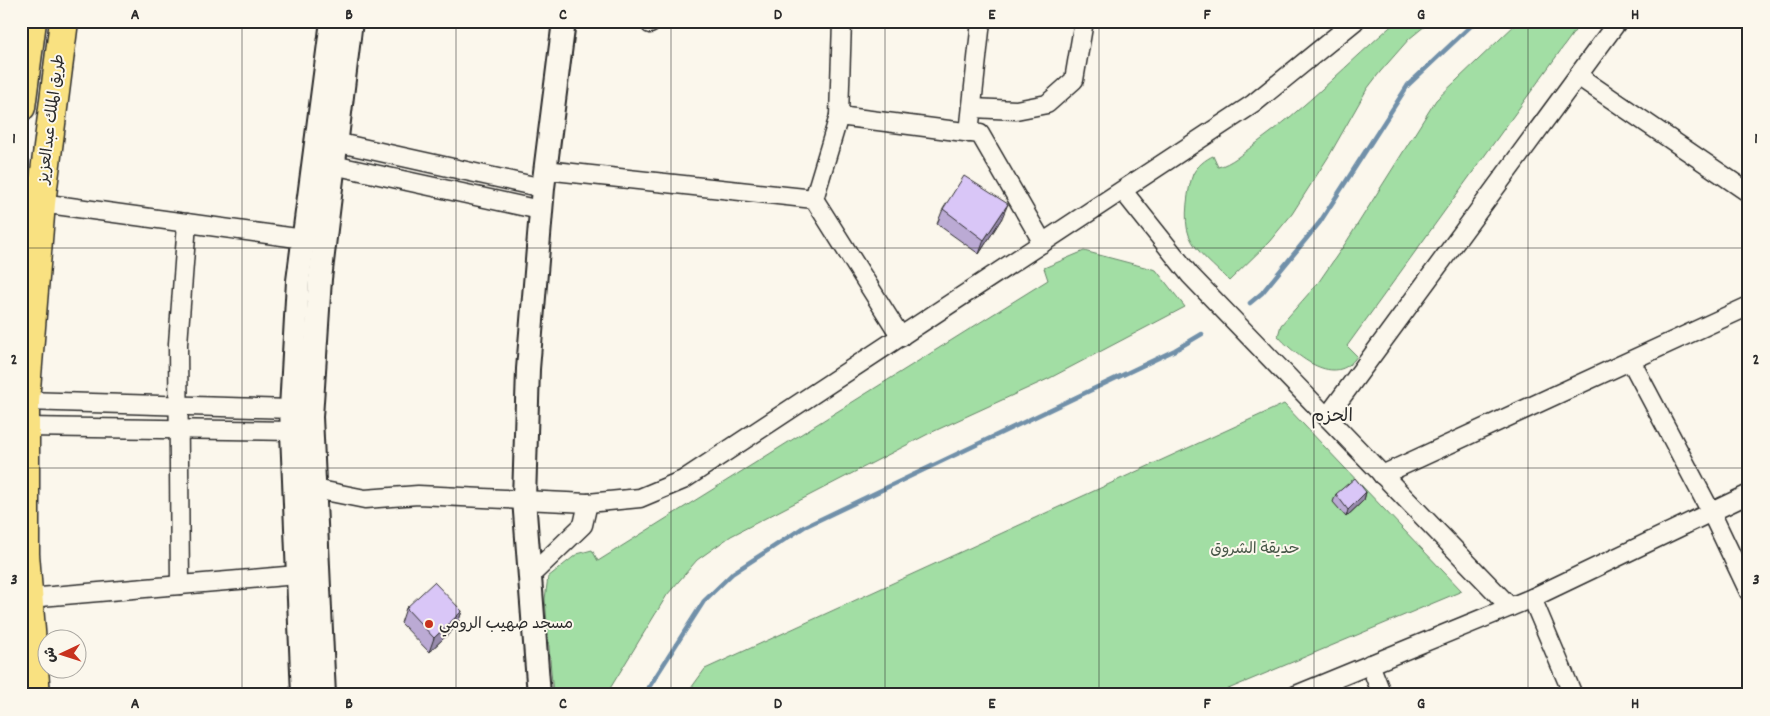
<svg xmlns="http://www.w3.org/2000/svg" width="1770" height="716" font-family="Dekko,'Playpen Sans Arabic',sans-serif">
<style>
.green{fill:#a2dea4;stroke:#668468}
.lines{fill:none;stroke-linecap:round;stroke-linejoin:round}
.stream{stroke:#7190a9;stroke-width:4.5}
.minor-casing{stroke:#2b2b2b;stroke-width:21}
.tertiary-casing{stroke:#2b2b2b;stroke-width:26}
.trunk-casing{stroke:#2b2b2b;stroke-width:31}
.minor{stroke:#fbf7ec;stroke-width:18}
.tertiary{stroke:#fbf7ec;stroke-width:22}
.trunk{stroke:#f9e181;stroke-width:28}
.wall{fill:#bbaad4;stroke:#2b2b2b}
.shaded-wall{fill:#988bad;stroke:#2b2b2b}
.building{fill:#d9c6f7;stroke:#2b2b2b}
.grid{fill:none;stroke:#2b2b2b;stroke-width:1;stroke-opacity:0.55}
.poi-dot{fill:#c8321e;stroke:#fbf7ec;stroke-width:2}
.labels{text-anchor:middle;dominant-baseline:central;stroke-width:4;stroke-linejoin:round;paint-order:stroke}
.street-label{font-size:16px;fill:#2b2b2b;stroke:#fbf7ec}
.park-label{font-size:16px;fill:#495849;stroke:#fbf7ec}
.poi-label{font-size:16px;fill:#2b2b2b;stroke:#fbf7ec;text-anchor:start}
.neighbourhood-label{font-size:18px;fill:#2b2b2b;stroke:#fbf7ec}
.neatline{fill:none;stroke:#2b2b2b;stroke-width:2}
.grid-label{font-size:16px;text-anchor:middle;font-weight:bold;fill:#2b2b2b}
</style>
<rect width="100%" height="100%" fill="#fbf7ec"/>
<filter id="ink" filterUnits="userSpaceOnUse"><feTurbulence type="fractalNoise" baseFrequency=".02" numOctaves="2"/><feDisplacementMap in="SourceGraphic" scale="10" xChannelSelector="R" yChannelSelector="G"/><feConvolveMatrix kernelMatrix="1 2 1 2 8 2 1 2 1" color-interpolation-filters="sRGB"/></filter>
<g filter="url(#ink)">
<!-- green -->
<g class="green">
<path d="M 1397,21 L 1431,21 L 1409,39 L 1380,72 L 1367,89 L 1329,156 L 1292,214 L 1269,242 L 1229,281 C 1216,267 1196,253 1189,235 C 1183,221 1188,187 1193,174 C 1197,166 1206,159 1213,156 L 1218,167 C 1231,164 1243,153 1254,145 C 1306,108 1349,62 1397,21 Z"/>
<path d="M 1519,21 L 1582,21 L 1347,346 L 1357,356 C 1336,389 1296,356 1278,336 L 1281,325 L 1318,283 L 1347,241 L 1436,100 Z"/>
<polygon points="1084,251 1156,270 1185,307 1050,378 928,434 731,536 697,560 667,595 606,695 553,695 545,599 548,577 577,554 592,550 598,561 1048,280 1044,268"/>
<polygon points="1284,404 1462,591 1214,695 686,695 705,669"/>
</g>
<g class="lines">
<!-- stream -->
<g class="stream">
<polyline points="1250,303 1262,293 1320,222 1408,85 1476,21"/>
<polyline points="644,695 704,601 733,573 804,527 1175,350 1202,334"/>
</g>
<!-- minor casing -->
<g class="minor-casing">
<g id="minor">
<polyline points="650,24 654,21"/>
<polyline points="1578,76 1749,193"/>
<polyline points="972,108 1016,110 1047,104 1074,80 1084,21"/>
<polyline points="839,116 842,21"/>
<polyline points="969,133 981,21"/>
<polyline points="335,142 543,188"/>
<polyline points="333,165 540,210"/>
<polyline points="545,170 814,199 901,337"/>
<polyline points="1123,191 1190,275 1510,607"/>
<polyline points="814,199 839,116 980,134 1043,243"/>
<polyline points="41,203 304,239"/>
<polyline points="1631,361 1711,512 1749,592"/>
<polyline points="25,401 291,409"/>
<polyline points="1327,417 1618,21"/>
<polyline points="25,427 292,431"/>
<polyline points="1382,475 1749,306"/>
<polyline points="315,489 365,499 418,495 588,503 640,498 683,480 1253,104 1355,21"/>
<polyline points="530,576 583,525 588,503"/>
<polyline points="180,585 178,344 187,223"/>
<polyline points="29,598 297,575"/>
<polyline points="1532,598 1573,695"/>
<polyline points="1370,664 1382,695"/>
<polyline points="1296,695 1532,598 1749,494"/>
</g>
</g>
<!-- tertiary casing -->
<g class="tertiary-casing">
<g id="tertiary">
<polyline points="303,695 291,409 298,281 332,21"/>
<polyline points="324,695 311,417 320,279 351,21"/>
<polyline points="539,695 524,499 528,369 543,188 564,21"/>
</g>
</g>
<!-- trunk casing -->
<g class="trunk-casing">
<g id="trunk">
<polyline points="21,107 32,21"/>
<polyline points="36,695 25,554 25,401 41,203 64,21"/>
</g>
</g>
<!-- minor -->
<use href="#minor" class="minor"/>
<!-- tertiary -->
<use href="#tertiary" class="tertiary"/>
<!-- trunk -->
<use href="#trunk" class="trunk"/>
</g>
<!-- wall -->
<g class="wall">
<polygon points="943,209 1002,218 979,254 937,224"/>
<polygon points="1366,492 1364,500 1346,517 1333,502 1336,494"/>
<polygon points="406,608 462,611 457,626 429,652 401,623"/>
</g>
<!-- shaded-wall -->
<g class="shaded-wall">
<polygon points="1008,204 1002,218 979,254 984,240"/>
<polygon points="1366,492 1364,500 1346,517 1348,510"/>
<polygon points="462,611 457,626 429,652 434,638"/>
</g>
<!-- building -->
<g class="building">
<polygon points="964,176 1008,204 984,240 943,209"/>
<polygon points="1355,478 1366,492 1348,510 1336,494"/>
<polygon points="434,582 462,611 434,638 406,608"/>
</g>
</g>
<!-- grid -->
<path class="grid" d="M 242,21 L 242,695M 456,21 L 456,695M 671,21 L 671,695M 885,21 L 885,695M 1099,21 L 1099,695M 1314,21 L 1314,695M 1528,21 L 1528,695M 21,248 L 1749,248M 21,468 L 1749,468"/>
<!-- markers -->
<circle class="poi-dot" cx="429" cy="624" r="5"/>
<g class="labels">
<!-- street labels -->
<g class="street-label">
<text transform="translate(52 119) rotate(-83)">طريق الملك عبدالعزيز</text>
</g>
<!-- park labels -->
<g class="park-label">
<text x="1255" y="549">حديقة الشروق</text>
</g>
<!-- poi labels -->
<g class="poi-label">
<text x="439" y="624">مسجد صهيب الرومي</text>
</g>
<!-- neighbourhood labels -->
<g class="neighbourhood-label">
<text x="1332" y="417">الحزم</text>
</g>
</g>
<!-- margin -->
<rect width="1770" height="716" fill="none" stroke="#fbf7ec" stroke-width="55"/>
<!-- north arrow -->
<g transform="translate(62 654) rotate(266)"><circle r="24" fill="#fbf7ec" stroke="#a8a59f"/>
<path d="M0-4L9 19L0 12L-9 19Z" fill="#c8321e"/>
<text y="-8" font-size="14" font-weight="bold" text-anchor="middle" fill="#2b2b2b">ش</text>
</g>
<rect x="28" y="28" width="1714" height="660" class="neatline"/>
<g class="grid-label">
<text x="135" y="19">A</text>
<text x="349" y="19">B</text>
<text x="563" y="19">C</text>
<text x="778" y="19">D</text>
<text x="992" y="19">E</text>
<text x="1207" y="19">F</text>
<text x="1421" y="19">G</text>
<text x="1635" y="19">H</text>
<text x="14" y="143">1</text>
<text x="1756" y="143">1</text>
<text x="14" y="364">2</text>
<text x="1756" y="364">2</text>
<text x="14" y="584">3</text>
<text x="1756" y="584">3</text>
<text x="135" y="708">A</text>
<text x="349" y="708">B</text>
<text x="563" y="708">C</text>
<text x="778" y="708">D</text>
<text x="992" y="708">E</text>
<text x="1207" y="708">F</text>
<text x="1421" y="708">G</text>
<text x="1635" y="708">H</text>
</g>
</svg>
